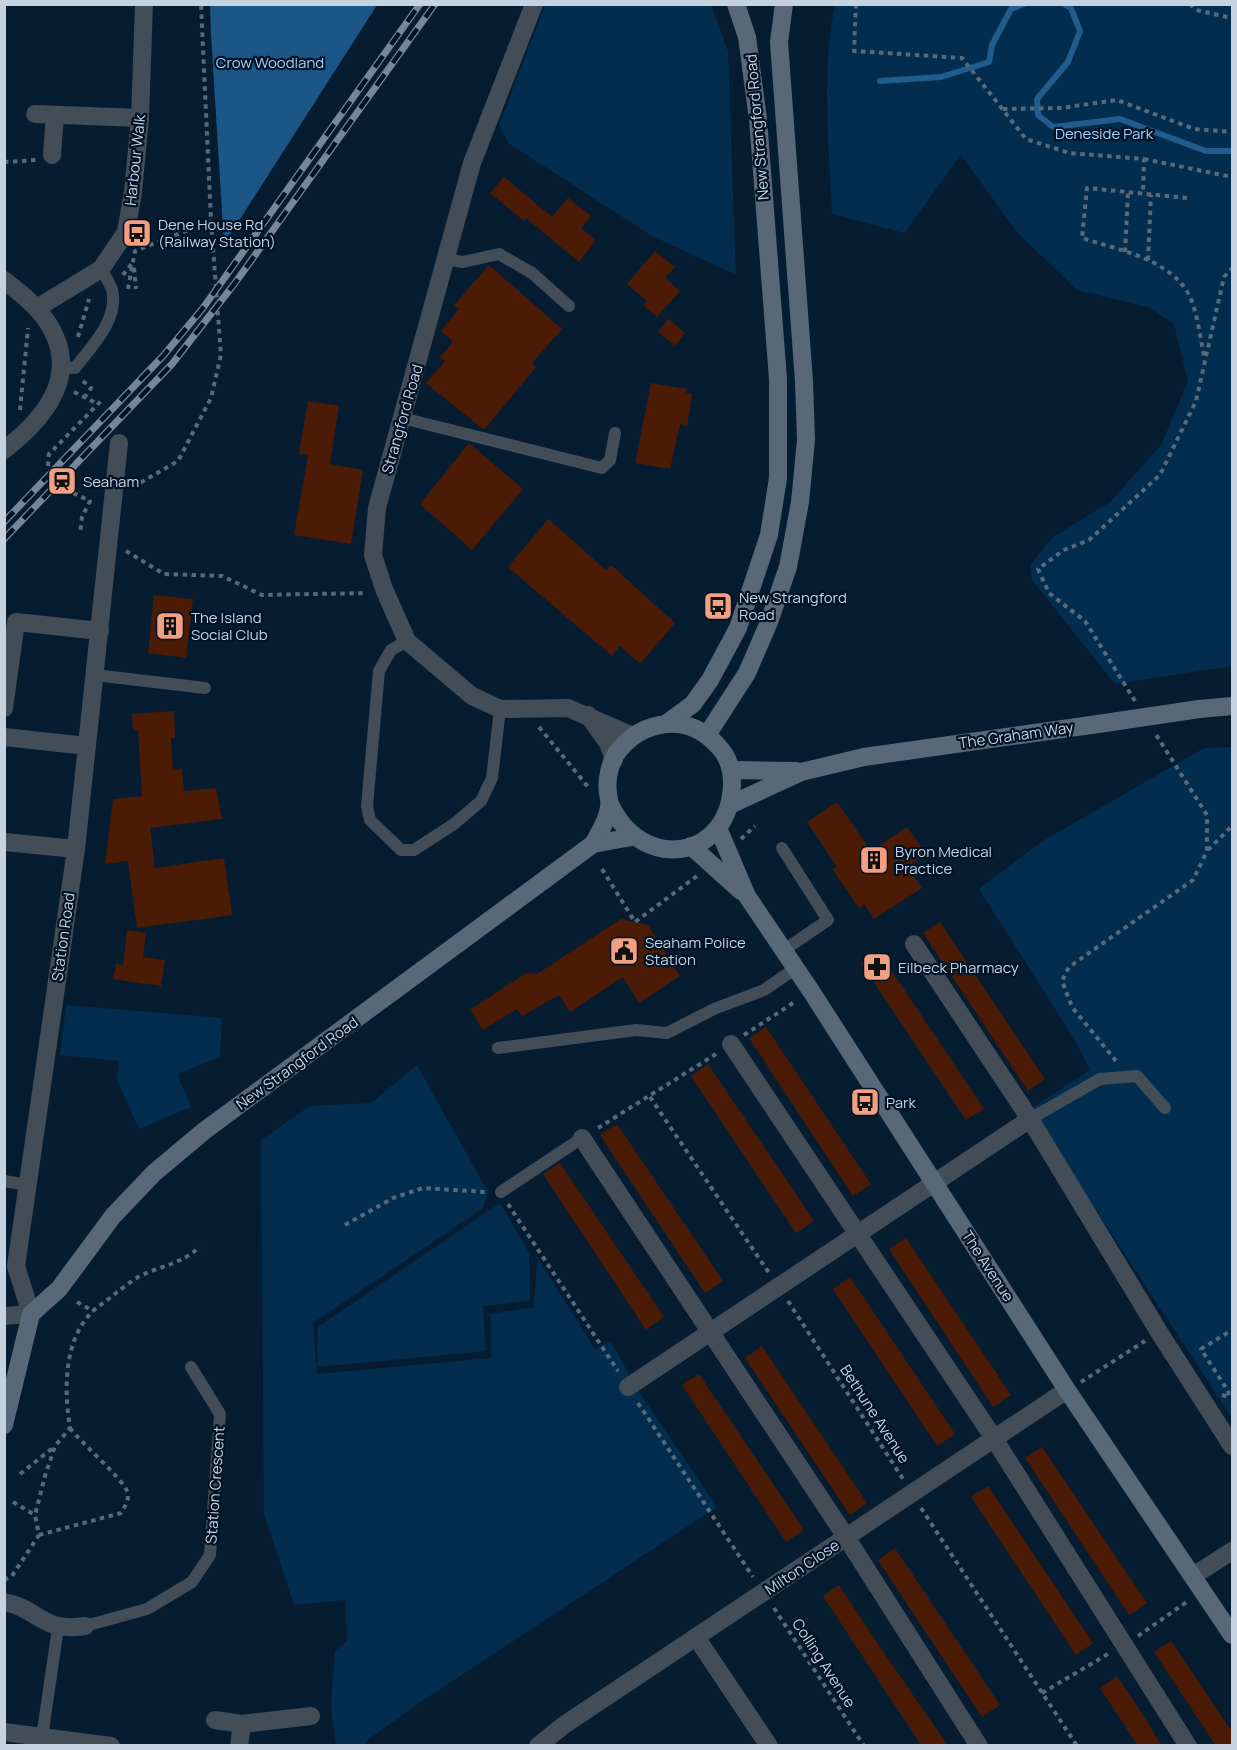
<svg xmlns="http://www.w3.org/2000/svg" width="1237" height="1750" font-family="Manrope,sans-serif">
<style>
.green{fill:#022d4e}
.forest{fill:#1b5687}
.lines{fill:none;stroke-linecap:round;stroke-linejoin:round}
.stream{stroke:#215c8c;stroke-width:6}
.building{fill:#4b1b06}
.path{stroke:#566a7b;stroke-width:4;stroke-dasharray:4.5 4.5;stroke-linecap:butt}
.lane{stroke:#424d57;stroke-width:12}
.street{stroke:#424d57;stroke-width:18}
.secondary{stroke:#586879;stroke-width:18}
.rail-casing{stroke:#758697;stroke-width:7}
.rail{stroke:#001326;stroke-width:4.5;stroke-dasharray:14;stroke-linecap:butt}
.secondary-bridge{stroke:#586879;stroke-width:18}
.labels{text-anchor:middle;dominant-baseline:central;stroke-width:4.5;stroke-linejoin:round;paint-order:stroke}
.park-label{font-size:15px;fill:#a3d1fd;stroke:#001326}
.street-label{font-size:15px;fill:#c5d3e1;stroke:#001326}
.poi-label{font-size:15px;fill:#c5d3e1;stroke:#001326;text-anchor:start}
</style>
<rect width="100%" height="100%" fill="#061d31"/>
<!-- green -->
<g class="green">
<polygon points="545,5 711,5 728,51 736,275 652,236 508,143 499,125"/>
<path d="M 835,5 L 1232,5 L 1232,666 L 1115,684 L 1032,580 L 1030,565 L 1052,538 L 1110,502 L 1161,445 L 1188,381 L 1174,324 L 1148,307 L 1077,290 L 1016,231 L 961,155 L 904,233 L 832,214 C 829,145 821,73 835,5 Z"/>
<polygon points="1232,747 1232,1418 1030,1109 1090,1070 1073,1037 979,889 1041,842 1204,748"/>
<polygon points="66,1005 222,1018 220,1057 177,1074 191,1107 139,1129 117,1080 119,1061 60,1055"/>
<polygon points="417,1065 488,1192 483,1208 313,1323 317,1374 491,1358 490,1314 534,1307 537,1257 595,1349 610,1341 642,1396 717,1507 422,1701 369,1739 365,1745 336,1745 331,1707 335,1651 347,1641 345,1600 294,1605 264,1514 261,1140 310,1106 371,1103"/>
<polygon points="500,1203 529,1253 530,1301 483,1306 486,1351 317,1367 318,1327"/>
</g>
<!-- forest -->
<polygon class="forest" points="210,5 377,5 224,244 211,34"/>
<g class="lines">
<!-- stream -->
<g class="stream">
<polyline points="1064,4 1071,8 1080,31 1068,62 1037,99 1038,115 1053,127 1120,119 1206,151 1232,151"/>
<polyline points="880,81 941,77 989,62 992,45 1011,9 1024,4"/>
</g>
</g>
<!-- building -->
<g class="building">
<polygon points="504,177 552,217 568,198 591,216 581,228 596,240 579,262 526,218 524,221 490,193"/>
<polygon points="655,251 675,267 665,278 680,291 657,317 643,305 647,301 627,284"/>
<polygon points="489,265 562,329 532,363 536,367 484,430 426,383 445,361 440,357 453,342 441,331 459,309 454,305"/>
<polygon points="668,319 685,333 675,346 658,332"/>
<polygon points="651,383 687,389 686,393 692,394 687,426 680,424 670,469 635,463"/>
<polygon points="308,401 339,406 330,464 363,470 351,544 294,535 308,455 299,454"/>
<polygon points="469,443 523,489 472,550 420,504"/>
<polygon points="548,519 606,570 611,565 675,623 640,664 620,646 612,656 508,567"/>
<polygon points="154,595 193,599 186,658 148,653"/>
<polygon points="174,711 175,738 171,738 173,770 182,769 184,791 216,788 222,819 150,828 155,868 224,858 232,915 137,928 128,861 105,864 113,799 142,796 138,730 133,730 132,714"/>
<polygon points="837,802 871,851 907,827 926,854 907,867 922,888 874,919 864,904 859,908 832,869 837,867 807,822"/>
<polygon points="621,919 648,925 680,976 639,1003 623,977 570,1012 559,995 522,1016 517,1009 483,1030 470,1010 526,973 537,974"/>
<polygon points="940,922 1045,1079 1028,1091 923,933"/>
<polygon points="127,930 146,933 143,957 165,960 161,986 113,979 116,964 123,965"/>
<polygon points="879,952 984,1109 966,1120 861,963"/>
<polygon points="766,1027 871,1184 853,1196 749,1038"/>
<polygon points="708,1064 814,1221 796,1233 691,1076"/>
<polygon points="617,1124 723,1281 705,1293 600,1135"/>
<polygon points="560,1163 664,1317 646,1330 543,1174"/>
<polygon points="906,1238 1011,1395 993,1407 889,1249"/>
<polygon points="850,1277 955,1434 937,1446 833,1289"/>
<polygon points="762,1346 867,1503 850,1515 745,1358"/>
<polygon points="699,1374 804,1530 786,1542 682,1385"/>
<polygon points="1042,1447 1147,1603 1129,1615 1025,1458"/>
<polygon points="988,1486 1093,1643 1076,1655 971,1497"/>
<polygon points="895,1548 1000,1705 982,1717 878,1560"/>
<polygon points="839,1585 878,1644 948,1746 922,1746 888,1695 823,1596"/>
<polygon points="1171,1641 1233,1733 1233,1746 1216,1746 1154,1652"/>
<polygon points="1117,1676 1143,1715 1162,1746 1138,1746 1100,1688"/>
</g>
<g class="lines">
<!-- path -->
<g class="path">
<polyline points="856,4 854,51 962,58 1026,139 1069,153 1144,159 1143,194"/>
<polyline points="1190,4 1196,10 1232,18"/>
<polyline points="1003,109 1061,108 1117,100 1194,129 1232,132"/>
<polyline points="1144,159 1232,177"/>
<polyline points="4,162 37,160"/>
<path d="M 1187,198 L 1087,188 L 1082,238 C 1118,250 1172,259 1190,297 C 1198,315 1200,337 1204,356"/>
<polyline points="1125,252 1128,192"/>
<polyline points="1148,260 1151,195"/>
<polyline points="134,268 136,289"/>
<polyline points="123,275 133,262"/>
<polyline points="128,289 135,251 211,221"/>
<polyline points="78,337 89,299"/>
<polyline points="83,381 91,388 84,398"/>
<polyline points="74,392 98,404"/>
<polyline points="20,410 28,328"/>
<polyline points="48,466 49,454 103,399"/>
<polyline points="133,487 178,461 211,398 221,355 211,221 201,4"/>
<polyline points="65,489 90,501 82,517 80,534"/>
<polyline points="126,551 164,574 222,576 262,595 366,593"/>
<polyline points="1135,701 1085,621 1049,593 1038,569 1064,550 1089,540 1160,475 1196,401 1224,277 1232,268"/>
<polyline points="539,727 589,788"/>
<polyline points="741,839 755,826"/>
<polyline points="1208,850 1232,826"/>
<polyline points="602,869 635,922 697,876"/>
<polyline points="744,1035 796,1001"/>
<polyline points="1116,1061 1072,1007 1062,981 1069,967 1193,880 1207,851 1207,815 1155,733"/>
<polyline points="650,1097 769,1273"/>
<polyline points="598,1128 716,1054"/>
<polyline points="508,1204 618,1371"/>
<polyline points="345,1225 393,1198 423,1188 486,1192"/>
<polyline points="788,1301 903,1479"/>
<polyline points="77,1302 93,1311"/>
<polyline points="1081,1382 1145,1341"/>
<polyline points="1222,1395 1229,1397 1228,1391 1201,1349 1232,1330"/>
<polyline points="638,1403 753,1577"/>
<polyline points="20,1474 54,1447"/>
<polyline points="13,1502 35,1515"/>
<polyline points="921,1508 1077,1746"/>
<path d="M 39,1535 L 121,1513 C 125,1506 130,1499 127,1491 C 121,1477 82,1444 70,1428"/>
<path d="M 4,1580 L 12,1576 L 39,1535 L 35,1515 L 45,1476 L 55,1446 L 70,1428 C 64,1390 63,1339 94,1310 C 101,1304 109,1299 116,1293 C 123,1288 131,1281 138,1277 C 162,1265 177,1266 200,1247"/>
<polyline points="774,1608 864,1746"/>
<polyline points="1138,1636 1188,1601"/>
<polyline points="1042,1693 1108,1654"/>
</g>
<!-- lane -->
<g class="lane">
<polyline points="446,259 463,262 499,254 532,273 569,306"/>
<path d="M 61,367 L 75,368 C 91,347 116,323 113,294 C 112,286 105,276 101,269"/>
<polyline points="402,418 602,468 610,460 615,433"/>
<polyline points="407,641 391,650 379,671 367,806 370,820 401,850 414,850 454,824 481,801 492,778 500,709"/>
<polyline points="95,675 205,688"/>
<polyline points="782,848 828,920 784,950"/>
<polyline points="498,1048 636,1030 667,1033 714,1009 764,990 796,968"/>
<polyline points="1030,1119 1100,1079 1137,1076 1165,1108"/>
<polyline points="4,1181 27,1185"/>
<polyline points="501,1192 582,1138"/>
<polyline points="85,1626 147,1609 192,1582 210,1555 220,1414 191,1367"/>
<polyline points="41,1744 58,1628"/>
</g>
<!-- street -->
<g class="street">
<polyline points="534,4 472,163 377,508 373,555 384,589 407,641 472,696 500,709 568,708 633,736"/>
<polyline points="35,114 140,118"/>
<polyline points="52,155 55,115"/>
<path d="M 4,280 C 16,290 29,299 39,311 C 85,366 52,413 4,450"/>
<polyline points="37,308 101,269 126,232 133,192 140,118 144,4"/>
<polyline points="4,708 16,622 100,631"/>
<polyline points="588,715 608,743 614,760"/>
<polyline points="4,737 87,746"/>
<polyline points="4,842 76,849"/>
<polyline points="914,944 1030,1119 1159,1332 1232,1446"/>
<polyline points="731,1044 993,1437 1188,1746"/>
<polyline points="582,1138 846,1537 979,1746"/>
<polyline points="4,1316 31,1314 16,1266 76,849 119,443"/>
<polyline points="628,1387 1030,1119"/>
<polyline points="1193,1576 1232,1551"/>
<path d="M 4,1602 C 38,1608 42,1633 85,1626"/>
<polyline points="696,1637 769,1746"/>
<polyline points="215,1720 242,1724 311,1716"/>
<polyline points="4,1732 111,1746"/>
<polyline points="239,1746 242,1724"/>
<polyline points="538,1746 564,1725 1067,1390"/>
</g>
<!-- secondary -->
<g class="secondary">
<polyline points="1199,709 1232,706"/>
<polyline points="667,723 693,704 710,680 738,628 769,535 778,478 778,379 758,119 747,37 736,4"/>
<polyline points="707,735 747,673 769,622 788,567 800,502 806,440 804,381 779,42 784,4"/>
<polyline points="732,770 796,771"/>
<polyline points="732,804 801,772 864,757 1105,723"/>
<polyline points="718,828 747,896 811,991 1067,1390 1232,1635"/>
<path d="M 593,844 C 600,832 607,820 609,807 C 610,802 609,798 608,793 C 606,779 610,761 619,750 C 634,731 656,722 679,724 C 695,726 708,735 718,746 C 728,756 732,769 732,783 C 731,860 642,874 610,804"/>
<polyline points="691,846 741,891"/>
<polyline points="4,1425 31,1314 59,1289 113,1216 154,1173 204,1131 593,844 632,837"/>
</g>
<!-- rail casing -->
<g class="rail-casing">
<g id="rail">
<polyline points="4,522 163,356 203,308 420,4"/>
<polyline points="4,539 172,364 235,283 435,4"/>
</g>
</g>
<!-- rail -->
<use href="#rail" class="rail"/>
<!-- secondary-bridge -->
<polyline class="secondary-bridge" points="1105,723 1199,709"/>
</g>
<!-- icons -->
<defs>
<g id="bus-square" transform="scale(1.5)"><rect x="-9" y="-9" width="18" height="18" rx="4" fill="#f2a081" stroke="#001326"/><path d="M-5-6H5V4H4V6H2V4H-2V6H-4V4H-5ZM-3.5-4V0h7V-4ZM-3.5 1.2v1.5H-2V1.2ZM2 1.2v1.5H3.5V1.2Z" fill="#111"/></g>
<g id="station-square" transform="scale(1.5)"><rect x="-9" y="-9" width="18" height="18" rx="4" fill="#f2a081" stroke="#001326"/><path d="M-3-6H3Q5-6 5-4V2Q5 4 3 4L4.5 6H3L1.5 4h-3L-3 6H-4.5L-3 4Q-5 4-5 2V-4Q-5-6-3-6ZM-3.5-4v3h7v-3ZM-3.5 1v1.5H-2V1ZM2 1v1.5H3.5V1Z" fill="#111"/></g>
<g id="building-square" transform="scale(1.5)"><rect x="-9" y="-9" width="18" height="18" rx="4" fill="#f2a081" stroke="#001326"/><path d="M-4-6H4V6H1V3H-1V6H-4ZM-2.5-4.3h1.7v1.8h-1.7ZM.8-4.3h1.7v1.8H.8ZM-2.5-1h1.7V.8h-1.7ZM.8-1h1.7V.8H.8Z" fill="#111"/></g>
<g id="civic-square" transform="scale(1.5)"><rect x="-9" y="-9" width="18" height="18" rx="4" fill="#f2a081" stroke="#001326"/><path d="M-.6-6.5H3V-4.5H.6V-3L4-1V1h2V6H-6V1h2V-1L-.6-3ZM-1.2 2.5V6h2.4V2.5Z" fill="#111"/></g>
<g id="pharmacy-square" transform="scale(1.5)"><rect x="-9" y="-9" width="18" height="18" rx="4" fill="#f2a081" stroke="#001326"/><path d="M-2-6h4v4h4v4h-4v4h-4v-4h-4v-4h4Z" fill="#111"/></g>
</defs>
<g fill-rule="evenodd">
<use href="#bus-square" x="137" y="233"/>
<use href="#station-square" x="62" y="481"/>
<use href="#bus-square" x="718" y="606"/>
<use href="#building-square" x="170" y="626"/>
<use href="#building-square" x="874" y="860"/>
<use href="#civic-square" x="624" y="951"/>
<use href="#pharmacy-square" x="877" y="967"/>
<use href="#bus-square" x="865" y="1102"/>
</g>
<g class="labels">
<!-- park labels -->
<g class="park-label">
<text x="270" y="62">Crow Woodland</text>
<text x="1104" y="133">Deneside Park</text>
</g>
<!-- street labels -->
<g class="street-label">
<text transform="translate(757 127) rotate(-95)">New Strangford Road</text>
<text transform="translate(135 160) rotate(-84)">Harbour Walk</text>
<text transform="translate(402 419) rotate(-74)">Strangford Road</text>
<text transform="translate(1016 735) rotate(-8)">The Graham Way</text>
<text transform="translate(63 937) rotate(-82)">Station Road</text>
<text transform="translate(297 1063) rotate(-36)">New Strangford Road</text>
<text transform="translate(988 1266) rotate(57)">The Avenue</text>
<text transform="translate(875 1414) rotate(57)">Bethune Avenue</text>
<text transform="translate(215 1485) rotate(-86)">Station Crescent</text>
<text transform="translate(802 1567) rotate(-34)">Milton Close</text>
<text transform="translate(824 1663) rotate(57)">Colling Avenue</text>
</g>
<!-- poi labels -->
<g class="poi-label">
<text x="158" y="224">Dene House Rd<tspan x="158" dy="17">(Railway Station)</tspan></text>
<text x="83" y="481">Seaham</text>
<text x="739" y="597">New Strangford<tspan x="739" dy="17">Road</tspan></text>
<text x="191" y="617">The Island<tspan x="191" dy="17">Social Club</tspan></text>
<text x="895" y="851">Byron Medical<tspan x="895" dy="17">Practice</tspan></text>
<text x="645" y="942">Seaham Police<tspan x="645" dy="17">Station</tspan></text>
<text x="898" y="967">Eilbeck Pharmacy</text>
<text x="886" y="1102">Park</text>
</g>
</g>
<!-- border -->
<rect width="1237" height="1750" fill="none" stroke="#c5d3e1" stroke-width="12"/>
</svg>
